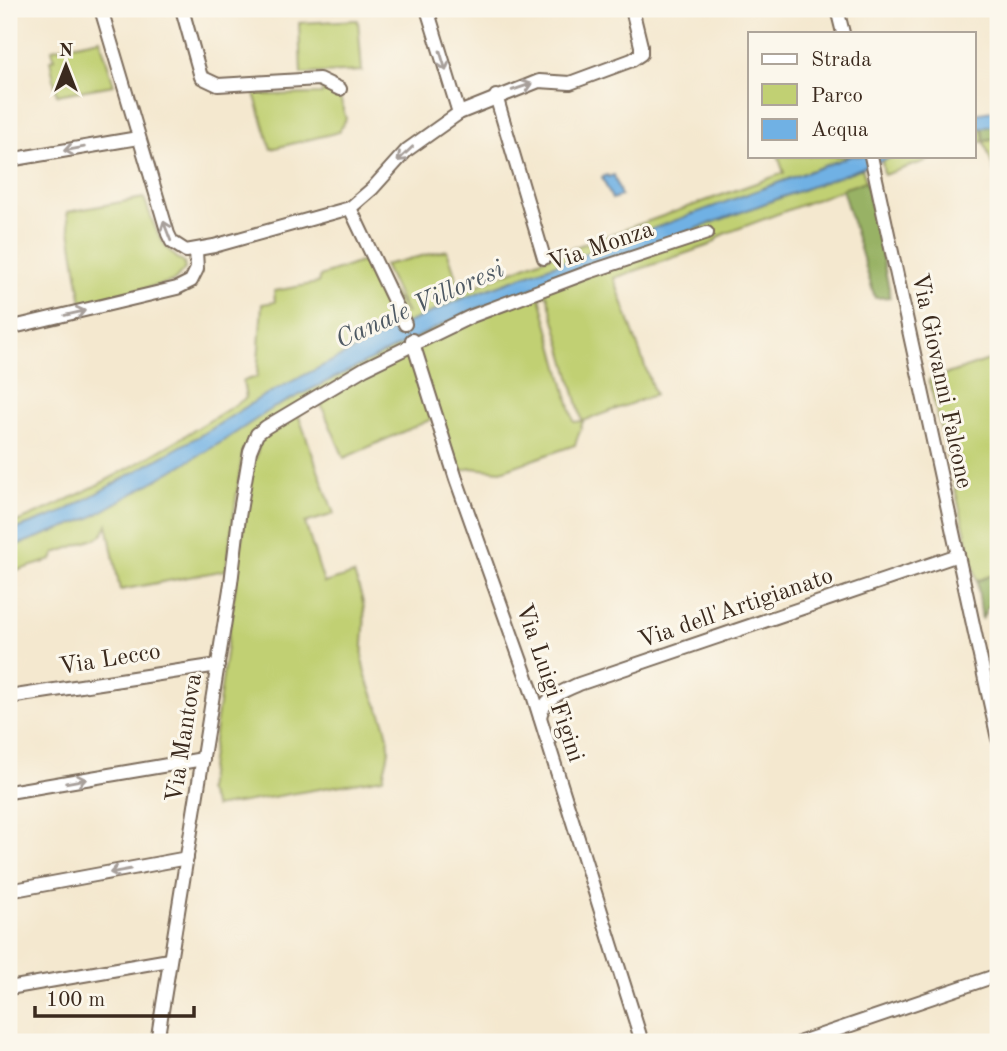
<svg xmlns="http://www.w3.org/2000/svg" width="1007" height="1051" font-family="'Old Standard TT',serif">
<style>
.green{fill:#c1d073;stroke:#7e7d48;stroke-width:2;fill-rule:evenodd}
.forest{fill:#98b265;stroke:#6a6e42;stroke-width:2}
.water{fill:#70b1e4;stroke:#566e81;stroke-width:2}
.lines{fill:none;stroke-linecap:round;stroke-linejoin:round}
.street-casing{stroke:#7c6c5c;stroke-width:16}
.street{stroke:#fff;stroke-width:12}
.oneway{stroke:#a79f9a}
.labels{text-anchor:middle;dominant-baseline:central;stroke-width:6;stroke-linejoin:round;paint-order:stroke}
.street-label{font-size:24px;fill:#3b2a1e;stroke:#fbf7ec}
.water-label{font-size:26px;font-style:italic;fill:#4e5963;stroke:#fbf7ec}
</style>
<rect width="100%" height="100%" fill="#fbf7ec"/>
<filter id="ink" filterUnits="userSpaceOnUse"><feTurbulence type="fractalNoise" baseFrequency=".0143" numOctaves="2"/><feDisplacementMap in="SourceGraphic" scale="14" xChannelSelector="R" yChannelSelector="G"/><feConvolveMatrix kernelMatrix="1 2 1 2 8 2 1 2 1" color-interpolation-filters="sRGB"/></filter>
<filter id="wash" filterUnits="userSpaceOnUse"><feTurbulence type="fractalNoise" baseFrequency=".00686" numOctaves="4" result="noise"/><feDisplacementMap in="SourceGraphic" scale="28" xChannelSelector="R" yChannelSelector="G"/><feGaussianBlur stdDeviation="1.57" result="paint"/><feColorMatrix in="noise" values="0 0 0 0 0 0 0 0 0 0 0 0 0 0 0 0 0 1.4 0 .05"/><feComposite in="paint" operator="in"/></filter>
<g filter="url(#wash)">
<rect width="100%" height="100%" fill="#f4e8cf"/>
<!-- green -->
<g class="green">
<polygon points="358,20 362,71 301,74 299,23"/>
<polygon points="100,39 114,85 57,95 50,60 54,59 52,49"/>
<polygon points="322,86 339,94 346,119 339,132 271,149 253,90 264,90 265,95 322,94"/>
<polygon points="982,127 984,141 998,139 998,183 984,141 974,144 974,129"/>
<path d="M 778,156 L 851,156 L 464,298 L 263,396 L 210,430 L 63,512 L 9,532 L 9,525 C 92,493 171,445 246,398 L 243,381 L 257,377 L 262,304 L 275,302 L 274,291 L 318,283 L 320,276 L 369,259 L 407,314 L 384,265 L 447,250 L 461,292 L 547,257 L 784,173 Z"/>
<polygon points="895,156 941,156 884,175 882,160"/>
<path d="M 862,168 L 866,181 L 724,234 L 710,245 L 614,278 L 655,395 L 583,421 L 575,445 L 501,471 L 471,468 L 457,472 L 434,418 L 344,458 L 320,402 L 298,414 L 334,514 L 305,523 L 324,583 L 354,574 C 358,586 363,597 364,610 C 366,628 361,646 363,664 C 368,692 388,718 389,747 C 390,753 384,769 383,778 L 215,807 L 207,790 L 250,480 L 261,437 L 243,450 L 226,570 L 120,590 L 107,524 L 103,534 L 97,538 L 55,553 L 52,560 L 9,573 L 9,548 L 90,518 L 220,443 L 273,408 L 470,311 ZM 547,294 L 582,420 L 582,421 L 574,422 L 540,297 Z"/>
<path d="M 144,198 C 155,226 158,246 184,263 L 185,269 L 174,281 L 82,304 L 67,212 Z"/>
<polygon points="998,357 998,573 977,581 929,380"/>
</g>
<!-- forest -->
<g class="forest">
<polygon points="998,125 998,139 984,141 982,127"/>
<polygon points="866,181 889,289 890,297 875,298 842,189"/>
<polygon points="998,573 998,605 987,607 982,620 977,581"/>
</g>
<!-- water -->
<g class="water">
<polygon points="998,110 998,125 974,129 974,114"/>
<polygon points="851,156 895,156 470,311 273,408 220,443 90,518 9,548 9,532 63,512 210,430 263,396 405,324 464,298"/>
<polygon points="607,175 608,177 614,175 621,196 612,199 602,177"/>
</g>
</g>
<g filter="url(#ink)">
<g class="lines">
<!-- street casing -->
<g class="street-casing">
<g id="street">
<polyline points="101,9 168,234 172,242 186,251 214,246 350,208 372,189 407,150 459,113 539,81 570,83 632,60 641,54 641,46 632,9"/>
<polyline points="182,9 201,77 218,85 319,79 340,89"/>
<polyline points="427,9 459,113"/>
<polyline points="837,9 843,33"/>
<polyline points="496,96 544,258"/>
<polyline points="871,156 998,739"/>
<polyline points="9,160 138,138"/>
<polyline points="350,208 405,324"/>
<polyline points="9,328 177,288 191,281 197,269 196,251"/>
<polyline points="412,340 456,479 532,692 642,1042"/>
<polyline points="9,697 218,665"/>
<path d="M 540,717 C 544,697 562,692 579,684 L 958,555"/>
<polyline points="9,792 203,759"/>
<polyline points="9,891 187,858"/>
<polyline points="9,988 169,960"/>
<polyline points="157,1042 231,583 239,517 250,451 257,434 266,427 365,368 472,316 589,272 707,233"/>
<polyline points="801,1042 998,975"/>
</g>
</g>
<!-- street -->
<use href="#street" class="street"/>
</g>
<!-- one-way arrows -->
<defs><path id="oneway-shaft" d="M-6 0H5M1.5-3L5.5 0L1.5 3" fill="none" stroke-width="1.6" stroke-linecap="round" stroke-linejoin="round" transform="scale(1.75)"/></defs>
<g class="oneway">
<use href="#oneway-shaft" transform="translate(443 61) rotate(73)"/>
<use href="#oneway-shaft" transform="translate(522 87) rotate(-19)"/>
<use href="#oneway-shaft" transform="translate(74 149) rotate(170)"/>
<use href="#oneway-shaft" transform="translate(405 154) rotate(137)"/>
<use href="#oneway-shaft" transform="translate(167 231) rotate(-111)"/>
<use href="#oneway-shaft" transform="translate(75 313) rotate(-13)"/>
<use href="#oneway-shaft" transform="translate(76 781) rotate(-10)"/>
<use href="#oneway-shaft" transform="translate(120 871) rotate(170)"/>
</g>
</g>
<g class="labels">
<!-- street labels -->
<g class="street-label">
<text transform="translate(601 247) rotate(-19)">Via Monza</text>
<text transform="translate(941 381) rotate(78)">Via Giovanni Falcone</text>
<text transform="translate(736 609) rotate(-19)">Via dell'Artigianato</text>
<text transform="translate(110 660) rotate(-9)">Via Lecco</text>
<text transform="translate(549 683) rotate(71)">Via Luigi Figini</text>
<text transform="translate(185 738) rotate(-81)">Via Mantova</text>
</g>
<!-- water labels -->
<g class="water-label">
<text transform="translate(420 305) rotate(-24)">Canale Villoresi</text>
</g>
</g>
<!-- margin -->
<rect width="1007" height="1051" fill="none" stroke="#fbf7ec" stroke-width="35"/>
<!-- legend -->
<rect x="748" y="32" width="228" height="126" fill="#fbf7ec" stroke="#aea59a" stroke-width="2"/>
<rect x="762" y="54" width="35" height="10" fill="#ffffff" stroke="#aea59a" stroke-width="2"/>
<text x="811" y="66" font-size="21" fill="#3b2a1e">Strada</text>
<rect x="762" y="84" width="35" height="21" fill="#c1d073" stroke="#aea59a" stroke-width="2"/>
<text x="811" y="102" font-size="21" fill="#3b2a1e">Parco</text>
<rect x="762" y="119" width="35" height="21" fill="#70b1e4" stroke="#aea59a" stroke-width="2"/>
<text x="811" y="136" font-size="21" fill="#3b2a1e">Acqua</text>
<!-- north arrow -->
<g transform="translate(66 66)" stroke="#fbf7ec" stroke-width="5" paint-order="stroke">
<path d="M0-5L12 26L0 18L-12 26Z" fill="#3b2a1e"/>
<text y="-10" font-size="19" font-weight="bold" text-anchor="middle" fill="#3b2a1e">N</text>
</g>
<!-- scale -->
<path d="M35 1006v10h159v-10" fill="none" stroke="#3b2a1e" stroke-width="3.5"/>
<text x="46" y="1006" font-size="21" fill="#3b2a1e" stroke="#fbf7ec" stroke-width="5" paint-order="stroke">100 m</text>
</svg>
